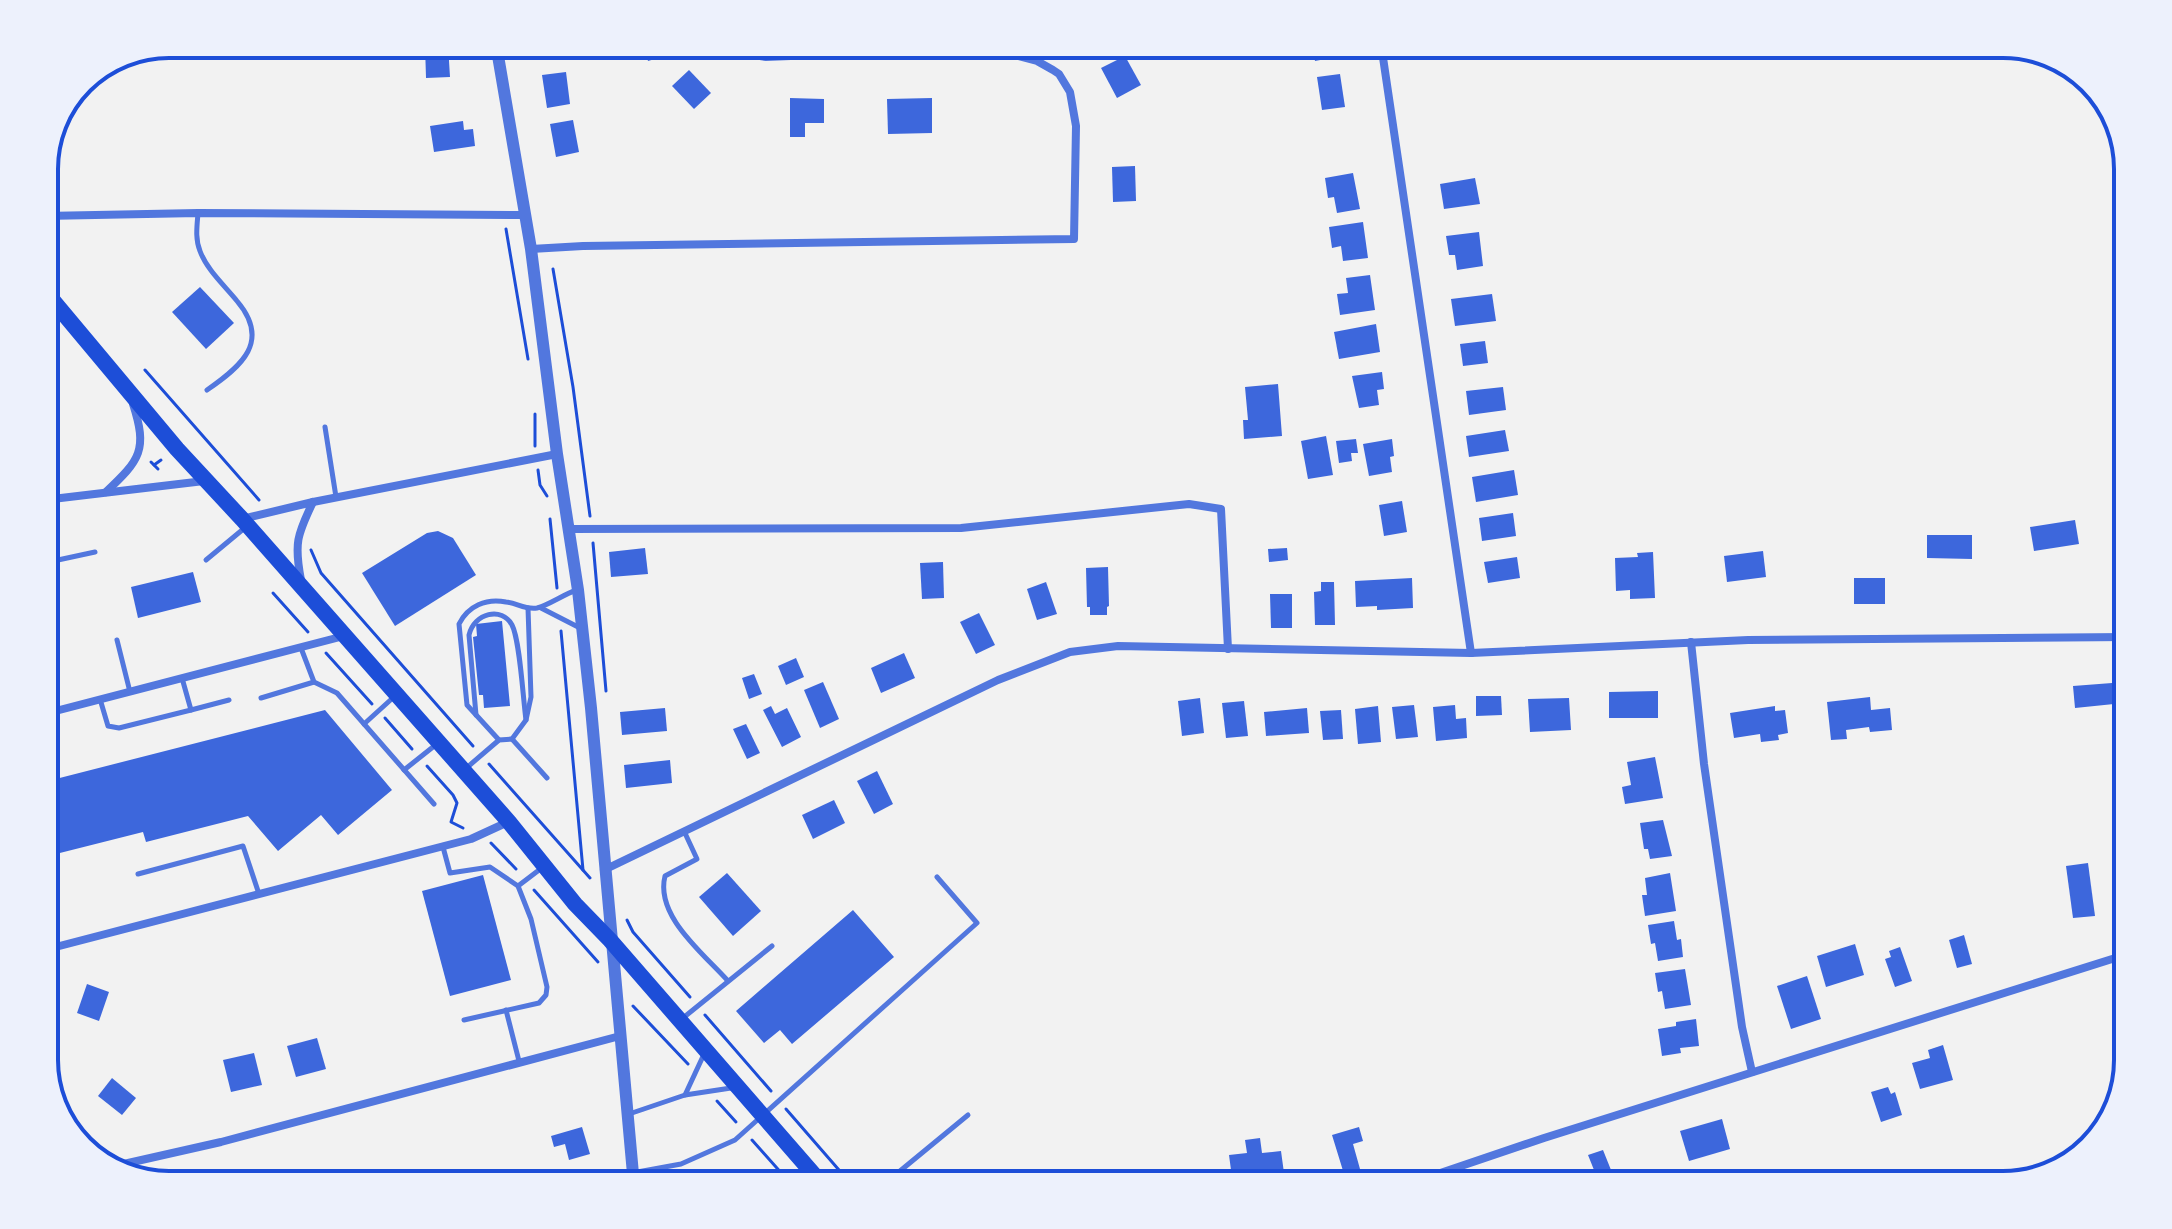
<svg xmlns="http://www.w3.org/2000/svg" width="2172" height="1229" font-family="Arial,sans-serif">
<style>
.building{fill:#3d67dc}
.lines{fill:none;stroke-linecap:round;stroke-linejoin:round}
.path{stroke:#1d4ed8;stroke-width:3}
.service{stroke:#5277de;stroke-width:5}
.minor{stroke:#5277de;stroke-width:8}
.tertiary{stroke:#5277de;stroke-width:12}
.trunk{stroke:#1d4ed8;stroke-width:16}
.rim{fill:none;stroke:#1d4ed8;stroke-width:4}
</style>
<rect width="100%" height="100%" fill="#f2f2f2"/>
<!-- building -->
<g class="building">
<polygon points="448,44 450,77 426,78 425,45"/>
<polygon points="643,44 669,44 672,54 648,61"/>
<polygon points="1312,44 1334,44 1336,57 1315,61"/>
<polygon points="1125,56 1141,85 1117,98 1101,68"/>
<polygon points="689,70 711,93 694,109 672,86"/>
<polygon points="566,72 570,104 547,108 542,75"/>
<polygon points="1340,74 1345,107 1322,110 1317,77"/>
<polygon points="790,98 824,99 824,123 805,123 805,137 790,137"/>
<polygon points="932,98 932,133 888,134 887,99"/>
<polygon points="573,120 579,152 556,157 550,124"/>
<polygon points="463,121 464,130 473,129 475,146 434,152 430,126"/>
<polygon points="1135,166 1136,201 1113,202 1112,167"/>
<polygon points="1353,173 1360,209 1337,213 1334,197 1328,198 1325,178"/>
<polygon points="1475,178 1480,204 1444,209 1440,184"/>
<polygon points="1363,222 1368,258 1343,261 1341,246 1332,248 1329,227"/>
<polygon points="1479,232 1483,266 1457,270 1455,255 1449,255 1446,236"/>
<polygon points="1370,275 1375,310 1340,315 1337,294 1348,293 1346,278"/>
<polygon points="200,287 234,323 206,349 172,312"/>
<polygon points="1492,294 1496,321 1455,326 1451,299"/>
<polygon points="1376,324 1380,352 1339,359 1334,332"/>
<polygon points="1485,341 1488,363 1463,366 1460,344"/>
<polygon points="1382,372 1384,389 1377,390 1379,405 1359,408 1352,376"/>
<polygon points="1278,384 1282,436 1244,439 1243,420 1248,420 1245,387"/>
<polygon points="1503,387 1506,410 1469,415 1466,391"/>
<polygon points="1505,430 1509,451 1469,457 1466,436"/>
<polygon points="1326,436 1333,475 1308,479 1301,441"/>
<polygon points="1356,439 1358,453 1351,453 1352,461 1339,463 1336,441"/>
<polygon points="1392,439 1394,456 1390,457 1392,472 1369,476 1363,444"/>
<polygon points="1514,470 1518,495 1476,502 1472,477"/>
<polygon points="1402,501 1407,532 1384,536 1379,505"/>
<polygon points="1513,513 1516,536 1482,541 1479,518"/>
<polygon points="2075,520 2079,544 2034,551 2030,527"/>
<polygon points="438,531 453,538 476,575 395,626 362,573 427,533"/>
<polygon points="1927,535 1972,535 1972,559 1927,558"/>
<polygon points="645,548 648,574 611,577 609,552"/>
<polygon points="1287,548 1288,560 1269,562 1268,549"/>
<polygon points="1763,551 1766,577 1727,582 1724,556"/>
<polygon points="1653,552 1655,598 1630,599 1630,590 1616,591 1615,558 1638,557 1637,553"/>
<polygon points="1517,557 1520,578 1488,583 1484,562"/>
<polygon points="943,562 944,598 922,599 920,563"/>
<polygon points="1108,567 1109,606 1107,607 1107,615 1090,615 1090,607 1087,607 1086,568"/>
<polygon points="193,572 201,602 138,618 131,587"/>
<polygon points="1412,578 1413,608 1377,610 1377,606 1356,607 1355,581"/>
<rect x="1854" y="578" width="31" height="26"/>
<polygon points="1046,582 1057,614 1037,620 1027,589"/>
<polygon points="1321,582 1334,582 1335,625 1315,625 1314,592 1321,591"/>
<polygon points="1270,594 1292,594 1292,628 1271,628"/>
<polygon points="979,613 995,645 976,654 960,622"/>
<polygon points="502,621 510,706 484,708 483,695 479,695 473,637 477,636 476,624"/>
<polygon points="904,653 915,678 881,693 871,668"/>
<polygon points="796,658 804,677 786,685 778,666"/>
<polygon points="754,674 762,694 749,699 742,678"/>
<polygon points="823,682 839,719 820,728 804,690"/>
<polygon points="2112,683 2114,704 2075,708 2073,686"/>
<polygon points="1658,691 1658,718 1609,718 1609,692"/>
<polygon points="1476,696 1501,696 1502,715 1476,716"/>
<polygon points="1870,697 1871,710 1890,708 1892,730 1870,732 1869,727 1846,730 1847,739 1831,740 1827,702"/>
<polygon points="1200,698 1204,733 1182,736 1178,701"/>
<polygon points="1569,698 1571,730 1530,732 1528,699"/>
<polygon points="1244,701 1248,736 1226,738 1222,703"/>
<polygon points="1414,705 1418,737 1396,739 1392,707"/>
<polygon points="1455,705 1456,719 1466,718 1467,738 1436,741 1433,707"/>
<polygon points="771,706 775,714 787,708 801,737 782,747 763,710"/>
<polygon points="1378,706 1381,742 1358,744 1355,709"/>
<polygon points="1775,706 1775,711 1785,710 1788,733 1778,735 1779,740 1761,742 1760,734 1734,738 1730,713"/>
<polygon points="665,708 667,731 622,735 620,712"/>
<polygon points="1307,708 1309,733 1266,736 1264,712"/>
<polygon points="325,710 392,790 338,835 321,815 278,851 248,816 146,842 143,832 44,857 44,782"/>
<polygon points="1341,710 1343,739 1323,740 1320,711"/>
<polygon points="746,724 760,753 747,759 733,729"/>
<polygon points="1655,757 1663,798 1625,804 1622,787 1631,785 1627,762"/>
<polygon points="670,760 672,783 626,788 624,765"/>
<polygon points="877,771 893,804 874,814 857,781"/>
<polygon points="834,800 845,823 813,839 802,815"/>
<polygon points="1663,820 1672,856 1650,859 1648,849 1644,849 1640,823"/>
<polygon points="2088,863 2095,916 2073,918 2066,866"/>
<polygon points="2128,869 2128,905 2127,905 2118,871"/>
<polygon points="727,873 761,911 733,936 699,897"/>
<polygon points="1670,873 1676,911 1645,916 1642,895 1647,895 1645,878"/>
<polygon points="483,875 511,980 450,996 422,891"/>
<polygon points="853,910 894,957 792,1044 780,1030 764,1043 736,1011"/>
<polygon points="1674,921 1677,940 1681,939 1683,957 1658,961 1655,943 1651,944 1648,925"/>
<polygon points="1964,935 1972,964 1957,968 1949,940"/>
<polygon points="1855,944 1864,975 1826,987 1817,956"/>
<polygon points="1900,947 1912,981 1895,987 1885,959 1891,957 1889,951"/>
<polygon points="1685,969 1691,1005 1665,1009 1662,991 1658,992 1655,973"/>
<polygon points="1807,976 1821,1019 1791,1029 1777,986"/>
<polygon points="87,984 109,992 99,1021 77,1013"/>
<polygon points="1696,1019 1699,1046 1680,1048 1681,1053 1662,1056 1658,1029 1676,1026 1676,1022"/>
<polygon points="317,1038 326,1069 296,1077 287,1046"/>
<polygon points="1943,1045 1953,1080 1920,1089 1912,1063 1930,1058 1928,1050"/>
<polygon points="254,1053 262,1085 231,1092 223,1060"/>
<polygon points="112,1078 136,1098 122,1115 98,1096"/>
<polygon points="1888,1087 1891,1094 1895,1092 1902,1115 1881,1122 1871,1092"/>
<polygon points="1722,1119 1730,1149 1689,1161 1680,1131"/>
<polygon points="582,1127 590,1154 569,1160 565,1144 554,1147 551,1136"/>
<polygon points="1359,1127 1363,1141 1353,1144 1360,1169 1344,1174 1332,1135"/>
<polygon points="1260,1138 1262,1153 1281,1151 1284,1173 1254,1177 1255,1185 1233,1185 1229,1155 1247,1153 1245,1140"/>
<polygon points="1603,1150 1617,1185 1600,1185 1588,1155"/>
<polygon points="1558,1173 1562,1185 1506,1185 1538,1174 1540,1178"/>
</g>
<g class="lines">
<!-- path -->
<g class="path">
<polyline points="506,229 528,359"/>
<polyline points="553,269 573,387 590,516"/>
<polyline points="145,370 259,500"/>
<polyline points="535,446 535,414"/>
<polyline points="151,462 158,469"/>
<polyline points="154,465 161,460"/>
<polyline points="538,470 540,485 547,496"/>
<polyline points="550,519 557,588"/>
<polyline points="593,543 606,691"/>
<polyline points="311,550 321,573 473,746"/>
<polyline points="273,593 308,632"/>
<polyline points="561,631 583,870"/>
<polyline points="326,653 372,704"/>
<polyline points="385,718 412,749"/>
<polyline points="489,764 590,878"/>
<polyline points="427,766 453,795 457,803 451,822 463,828"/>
<polyline points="491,843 516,869"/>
<polyline points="534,890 598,962"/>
<polyline points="627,920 633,932 690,997"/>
<polyline points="633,1006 688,1064"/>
<polyline points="705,1015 771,1091"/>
<polyline points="717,1101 736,1122"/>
<polyline points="786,1109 852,1185"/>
<polyline points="752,1140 792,1185"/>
</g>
<!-- service -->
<g class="service">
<path d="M 198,213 C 197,226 195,239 200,251 C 207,270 224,285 237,301 C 271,341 242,366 207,390"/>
<polyline points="325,427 336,497"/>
<polyline points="206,560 247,526"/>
<polyline points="44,563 95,552"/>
<polyline points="541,608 582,629"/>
<polyline points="117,640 130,692"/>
<polyline points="301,648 314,682 337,693 434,804"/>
<polyline points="182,678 191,710 229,700"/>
<polyline points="261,698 314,682"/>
<polyline points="100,699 108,726 119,728 191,710"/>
<path d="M 476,715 L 469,635 C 474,613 502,606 512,625 C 520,640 523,699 526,720"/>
<polyline points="364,724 396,695"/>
<polyline points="512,739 526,720 531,697 528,608"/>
<path d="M 499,740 L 467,705 L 459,624 C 468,606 486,598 506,602 C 517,603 525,610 537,608 C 549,605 564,594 577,590"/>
<polyline points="404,770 438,743"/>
<polyline points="464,770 499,740 512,739 547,778"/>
<path d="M 684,831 L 697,859 L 665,876 C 655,916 703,953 728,981"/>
<polyline points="443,847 450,873 490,867 518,886 531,919 547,987 546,995 539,1003 464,1020"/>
<polyline points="138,874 243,846 259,894"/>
<polyline points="518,886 543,867"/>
<polyline points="506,1010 519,1061"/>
<polyline points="683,1018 772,946"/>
<polyline points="705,1052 685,1095 731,1088"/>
<polyline points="629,1114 685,1095"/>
<polyline points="632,1173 681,1164 735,1140 977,923 937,877"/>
<polyline points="883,1185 968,1115"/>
</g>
<!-- minor -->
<g class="minor">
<polyline points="1381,44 1471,653"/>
<polyline points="44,216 198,213 524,215"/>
<polyline points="531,249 583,246 1074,239 1076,126 1070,92 1059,74 1053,70 1037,61 1007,53 939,50 766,57 742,53 726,44"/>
<path d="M 106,492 C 140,460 148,450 133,404"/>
<polyline points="44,500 204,481"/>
<polyline points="242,519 313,502 557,454"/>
<polyline points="569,529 961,528 1189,504 1221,509 1228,649"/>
<path d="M 301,580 C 294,544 297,535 313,502"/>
<polyline points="1691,642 1704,764 1742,1027 1752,1072"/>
<polyline points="44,714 344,636"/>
<polyline points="604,870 998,680 1070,652 1118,646 1471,653 1748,640 2128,637"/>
<polyline points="44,950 471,839 508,822"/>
<polyline points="2118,957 2128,1046"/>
<polyline points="44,1052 63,1125"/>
<polyline points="106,1168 221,1142 620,1036"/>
<polyline points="1405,1185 1544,1138 2128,954"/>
</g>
<!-- tertiary -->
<polyline class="tertiary" points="496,44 531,249 557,454 578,590 591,708 634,1185"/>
<!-- trunk -->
<polyline class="trunk" points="44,290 177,449 242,519 509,822 575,904 610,940 823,1185"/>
</g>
<!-- crop -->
<path d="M0 0H2172V1229H0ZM169 58H2003A111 111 0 0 1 2114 169V1060A111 111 0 0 1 2003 1171H169A111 111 0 0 1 58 1060V169A111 111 0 0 1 169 58Z" fill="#edf1fc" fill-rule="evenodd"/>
<path class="rim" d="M169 58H2003A111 111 0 0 1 2114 169V1060A111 111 0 0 1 2003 1171H169A111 111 0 0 1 58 1060V169A111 111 0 0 1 169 58Z"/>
</svg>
